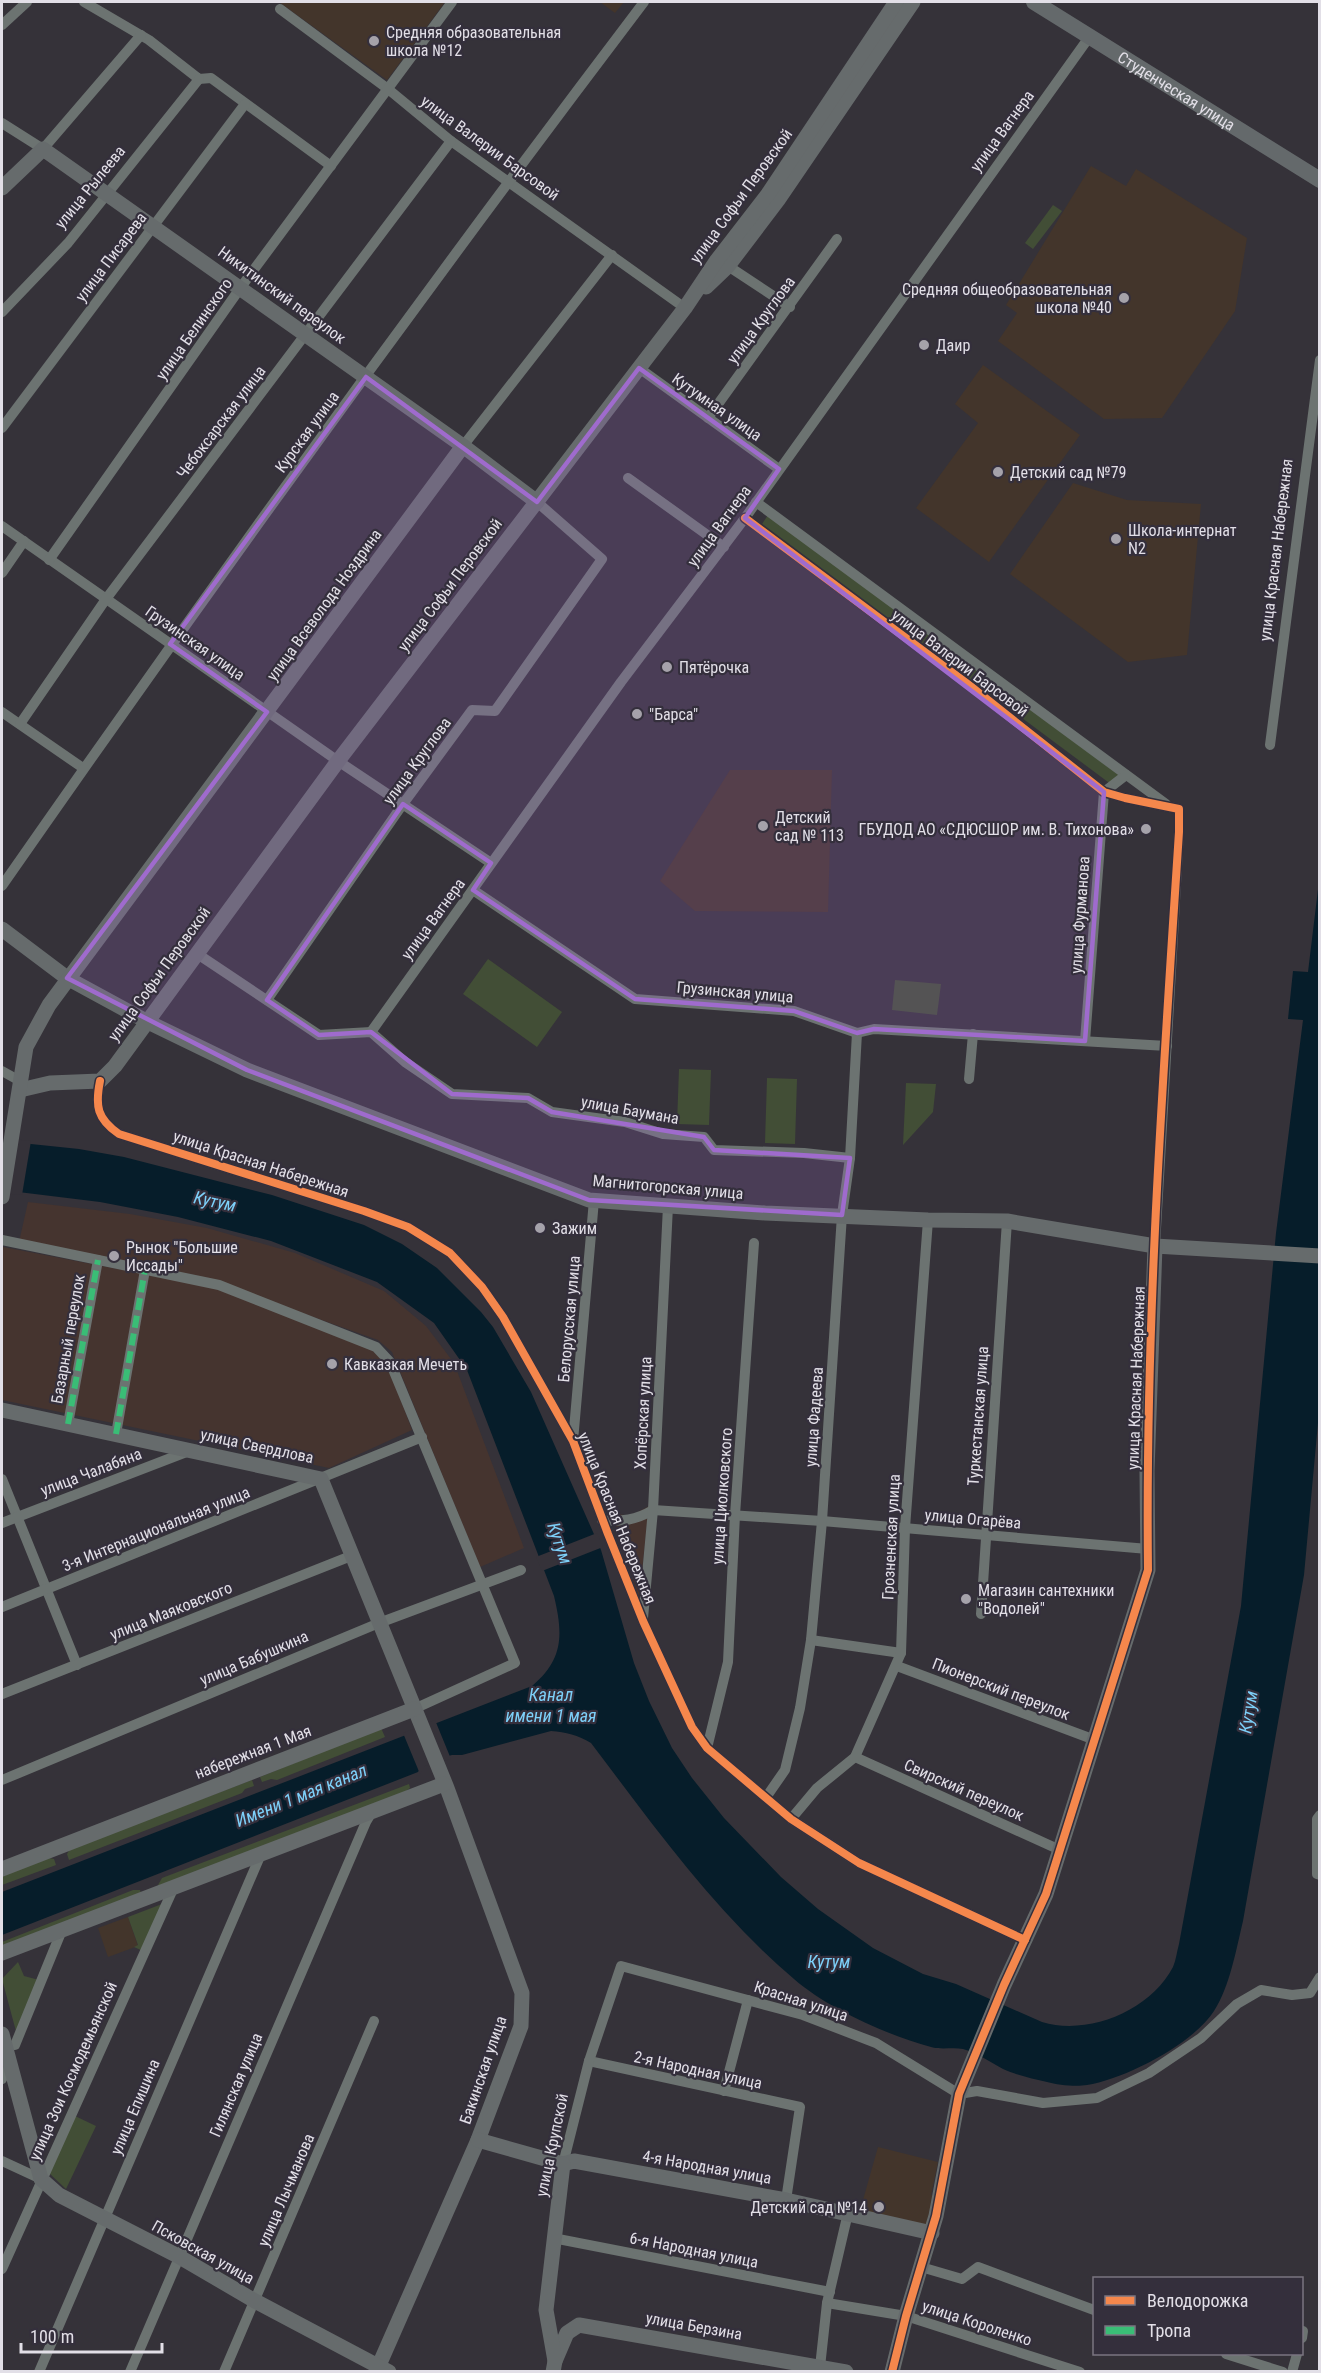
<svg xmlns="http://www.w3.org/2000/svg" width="1321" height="2373" font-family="'Roboto Condensed',sans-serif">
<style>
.commercial{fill:#45342f}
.education{fill:#43352b}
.green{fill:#424e36}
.water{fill:#061d2a}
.pier{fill:#353239}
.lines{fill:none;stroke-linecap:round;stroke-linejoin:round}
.street{stroke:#6c7371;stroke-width:10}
.secondary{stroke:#666b6c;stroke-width:15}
.primary{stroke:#64696b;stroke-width:16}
.quiet{stroke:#3abd76;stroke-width:6;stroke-dasharray:12 6;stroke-linecap:butt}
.cycleway-casing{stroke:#342f3c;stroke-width:11}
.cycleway{stroke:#f5874c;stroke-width:8}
.marked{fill:#9f6bcd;fill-opacity:0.2;stroke:#9f6bcd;stroke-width:4.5;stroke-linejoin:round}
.poi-dot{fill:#a5a2aa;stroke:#342f3c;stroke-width:2}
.labels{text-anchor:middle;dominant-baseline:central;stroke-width:4.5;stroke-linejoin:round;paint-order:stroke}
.poi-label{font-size:16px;fill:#e2dfe7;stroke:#342f3c;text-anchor:start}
.street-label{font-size:16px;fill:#e2dfe7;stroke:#342f3c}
.water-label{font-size:18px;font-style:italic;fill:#7dd0f9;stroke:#342f3c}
</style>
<rect width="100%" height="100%" fill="#353239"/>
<!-- commercial -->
<g class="commercial">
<polygon points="28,1202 130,1214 207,1228 295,1253 384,1291 426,1326 454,1363 524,1548 480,1567 392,1352 378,1340 198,1276 19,1242"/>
<polygon points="3,1247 217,1288 371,1349 388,1366 412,1430 329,1468 2,1400 2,1259"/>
<polygon points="649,1506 639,1598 612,1513 630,1516"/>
</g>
<!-- education -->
<g class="education">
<polygon points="279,2 445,2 387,80"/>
<polygon points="600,2 624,2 615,13"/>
<polygon points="1091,166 1126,186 1136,169 1247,238 1235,311 1162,418 1104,419 998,341 1017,313 1006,305"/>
<polygon points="983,365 1080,435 989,562 916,508 978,423 955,404"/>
<polygon points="1073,483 1127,500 1201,504 1187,655 1128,662 1010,574"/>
<polygon points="730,770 832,770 828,912 695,911 660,881"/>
<polygon points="128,1917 138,1946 108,1957 98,1928"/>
<polygon points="878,2147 938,2162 931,2195 937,2197 931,2222 924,2227 864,2212 865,2208 861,2207"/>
</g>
<!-- green -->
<g class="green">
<polygon points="1053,205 1062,211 1033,249 1025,243"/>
<polygon points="768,515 1119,775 1112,785 762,524"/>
<polygon points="488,959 562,1012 537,1047 463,994"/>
<polygon points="895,980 941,984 937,1015 892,1010"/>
<polygon points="679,1069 711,1070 709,1125 677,1124"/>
<polygon points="767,1078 797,1079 795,1144 765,1143"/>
<polygon points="906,1083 936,1084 933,1112 903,1145"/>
<polygon points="381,1728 385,1737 277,1780 271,1779 262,1782 260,1777"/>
<polygon points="252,1780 254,1786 245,1789 242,1793 69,1860 67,1854 70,1849"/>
<polygon points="409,1784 410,1788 402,1794 160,1889 158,1885 162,1878"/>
<polygon points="49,1858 54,1859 56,1865 2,1885 2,1875"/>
<polygon points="133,1890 140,1890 142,1896 5,1948 2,1942"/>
<polygon points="162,1904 143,1951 134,1947 138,1945 128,1917"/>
<polygon points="18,1962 24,1976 39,1980 17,2035 2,1979"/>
<polygon points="75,2116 96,2126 66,2189 49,2173"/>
</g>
<!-- water -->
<path class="water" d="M 1319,881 L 1320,1401 L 1304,1575 L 1243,1921 C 1236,1950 1230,1986 1214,2011 C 1193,2044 1125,2079 1087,2085 C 1076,2087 1058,2085 1047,2082 C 1033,2079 1016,2075 1003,2069 C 990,2062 978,2053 963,2049 C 953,2047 941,2050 931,2047 C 889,2036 827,2008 794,1979 C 714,1911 654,1826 591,1743 C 578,1735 566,1732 551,1731 L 462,1755 L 452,1755 L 423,1763 L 418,1772 L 2,1935 L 2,1892 L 532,1686 C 564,1659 563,1634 554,1596 L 467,1370 L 434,1323 L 377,1282 L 271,1241 L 178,1217 L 100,1202 L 2,1190 L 2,1141 L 79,1149 L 124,1157 L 272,1195 L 364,1225 L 402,1244 L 437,1268 L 481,1312 L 493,1327 L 531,1392 L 601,1550 L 634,1663 L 649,1701 L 672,1748 L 692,1778 L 724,1818 L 781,1877 L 818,1909 L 873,1948 L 923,1974 L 956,1984 L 1042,2022 C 1088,2036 1150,2011 1173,1967 C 1176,1960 1177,1951 1179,1944 L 1241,1606 L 1276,1233 L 1303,1020 L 1288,1019 L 1293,971 L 1308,972 Z"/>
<!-- pier -->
<g class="pier">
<polygon points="2,1138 31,1141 22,1195 2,1193"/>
<polygon points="597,1533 603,1547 542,1571 536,1557"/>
<polygon points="435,1720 451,1759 425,1766 420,1774 403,1733"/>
</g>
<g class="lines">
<!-- street -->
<g class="street">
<polyline points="84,2 149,40 199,79 211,78 331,166"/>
<polyline points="280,9 388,89 451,141 685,308"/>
<polyline points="2,25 27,2"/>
<polyline points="2,123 43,149 141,35"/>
<polyline points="728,266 790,307"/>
<polyline points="2,312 68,243 199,79"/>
<polyline points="639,368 779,469"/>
<polyline points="708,418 837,239"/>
<polyline points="2,428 245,104"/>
<polyline points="463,446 612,255"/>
<polyline points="628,478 724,547"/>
<polyline points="756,502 1166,804"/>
<polyline points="745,518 969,685 1104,792 1125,798 1179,809 1179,832 1155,1246"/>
<polyline points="2,526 338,761 491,863"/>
<polyline points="49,560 241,287 452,2"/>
<polyline points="2,573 24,541"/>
<polyline points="2,712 83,768"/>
<polyline points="20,724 106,599 451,141"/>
<polyline points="1270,745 1320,360"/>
<path d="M 2,886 C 210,587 424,292 644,2"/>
<polyline points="473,890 635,999 794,1011 857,1033 874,1029 1167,1046"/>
<polyline points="196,953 319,1035 371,1032 405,1062 452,1094 528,1098 552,1112 625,1122 663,1134 704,1137 714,1150 804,1153 850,1158"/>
<polyline points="267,1000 403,804 472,710 495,711 602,559 537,502"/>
<polyline points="371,1032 621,682 745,518 1090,36"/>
<polyline points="1085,1041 1104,792 1126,775"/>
<polyline points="2,1071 20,1081"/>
<polyline points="969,1079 973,1034"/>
<path d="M 100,1081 C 95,1106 97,1119 119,1134 L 364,1211 L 408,1227 L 450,1253 L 482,1287 L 503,1317 L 573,1441 L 608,1534 L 643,1621 L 692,1727 L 707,1748 L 791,1819 L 859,1863 L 1025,1940"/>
<polyline points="2,1240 219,1285 376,1347 390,1362 515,1663 414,1709"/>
<polyline points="68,1424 98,1260"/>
<polyline points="116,1434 145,1270"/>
<polyline points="573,1441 594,1200"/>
<polyline points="2,1479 77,1665"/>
<polyline points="653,1510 822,1521 1148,1549"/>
<path d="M 602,1520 C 622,1522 636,1520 653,1510"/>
<polyline points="2,1523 189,1451"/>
<polyline points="2,1607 422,1437"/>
<polyline points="981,1614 1007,1221"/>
<polyline points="643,1618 653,1510 668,1206"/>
<polyline points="811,1640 901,1653"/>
<polyline points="897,1666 1095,1740"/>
<polyline points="2,1694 351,1556"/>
<polyline points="707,1748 728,1662 735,1515 754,1243"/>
<polyline points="855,1757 1060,1850"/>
<polyline points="2,1780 379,1623 521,1570"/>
<polyline points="767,1796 785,1770 800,1708 811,1640 822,1521 842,1215 850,1158 857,1033"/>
<polyline points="1320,1815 1317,1819 1317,1874 1320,1875"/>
<polyline points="791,1819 817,1788 855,1757 901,1653 905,1528 928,1220"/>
<polyline points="15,2045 62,1930"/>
<polyline points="589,2061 800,2107 786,2200"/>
<polyline points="2,2079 10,2060"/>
<polyline points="724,2091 748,2000"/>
<polyline points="2,2161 41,2179"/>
<polyline points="563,2164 589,2061 621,1966 803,2015 876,2043 959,2094 977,2091 1043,2103 1097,2098 1149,2073 1201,2038 1237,2004 1261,1990 1292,1995 1310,1993 1320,1977"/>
<polyline points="553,2238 830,2292"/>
<polyline points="921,2267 962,2279 978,2267 1094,2310"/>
<polyline points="2,2269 174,1887"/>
<polyline points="827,2303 906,2316 1080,2372"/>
<polyline points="1302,2338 1303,2331"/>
<polyline points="1226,2354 1283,2372"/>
<polyline points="820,2367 827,2303 848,2213"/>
<polyline points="39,2372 261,1854"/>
<polyline points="130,2372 366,1822 372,1812"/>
<polyline points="224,2372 374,2021"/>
<polyline points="1292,2372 1297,2354"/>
</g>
<!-- secondary -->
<g class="secondary">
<polyline points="2,188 43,149 463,446 537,502"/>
<polyline points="706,287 728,266 778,200 913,2"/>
<polyline points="2,929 67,978 148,1022 247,1070 589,1200 765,1213 928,1220 1007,1221 1155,1246 1320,1256"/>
<polyline points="20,1090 50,1083 100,1081 115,1066 338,761 685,308 717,260 768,194 896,2"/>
<polyline points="2,1197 26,1047 49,1005 463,446"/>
<polyline points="2,1410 321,1479 447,1788 522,1993 521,2026 478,2140 376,2372"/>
<polyline points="2,1869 414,1709"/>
<polyline points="2,1953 444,1784"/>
<polyline points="2,2034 41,2179 59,2195 178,2256 255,2301 389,2372"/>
<polyline points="478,2140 563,2164 574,2161 786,2200 932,2233"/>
<polyline points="555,2361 567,2333 579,2325 846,2372"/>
<polyline points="553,2372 555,2361 546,2310 563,2164"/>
<polyline points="892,2372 906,2316 936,2216 959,2094 1004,1985 1046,1894 1148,1570 1147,1471 1155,1246"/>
</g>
<!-- primary -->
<path class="primary" id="s1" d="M 1034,2 L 1320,180"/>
<!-- quiet -->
<g class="quiet">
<polyline points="68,1424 98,1260"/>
<polyline points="116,1434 145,1270"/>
</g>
<!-- cycleway casing -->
<g class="cycleway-casing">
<g id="cycleway">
<path d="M 745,518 L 969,685 L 1104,792 L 1125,798 L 1179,809 L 1179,832 C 1163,1077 1145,1324 1148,1570 L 1046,1894 L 1004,1985 L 959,2094 L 936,2216 L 906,2316 L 892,2372"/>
<path d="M 100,1081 C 95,1106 97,1119 119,1134 L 364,1211 L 408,1227 L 450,1253 L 482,1287 L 503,1317 L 573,1441 L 608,1534 L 643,1621 L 692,1727 L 707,1748 L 791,1819 L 859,1863 L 1025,1940"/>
</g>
</g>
<!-- cycleway -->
<use href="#cycleway" class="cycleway"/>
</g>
<!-- marked area -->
<path class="marked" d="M 639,368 L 779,469 L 745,518 L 1104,792 L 1085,1041 L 874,1029 L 857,1033 L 794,1011 L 635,999 L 473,890 L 491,863 L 403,804 L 267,1000 L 319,1035 L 371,1032 L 452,1094 L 528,1098 L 552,1112 L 704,1137 L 714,1150 L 850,1158 L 842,1215 L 589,1200 L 247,1070 L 67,978 L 267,712 L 170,644 L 366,377 L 537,502 Z"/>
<!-- markers -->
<g class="poi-dot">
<circle cx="374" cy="41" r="6"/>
<circle cx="1124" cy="298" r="6"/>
<circle cx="924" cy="345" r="6"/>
<circle cx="998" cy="472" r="6"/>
<circle cx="1116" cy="539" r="6"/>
<circle cx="667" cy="667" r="6"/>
<circle cx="637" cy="714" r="6"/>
<circle cx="763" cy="826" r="6"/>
<circle cx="1146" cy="829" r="6"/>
<circle cx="540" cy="1228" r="6"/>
<circle cx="114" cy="1256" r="6"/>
<circle cx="332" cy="1364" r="6"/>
<circle cx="966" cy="1599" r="6"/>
<circle cx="879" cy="2207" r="6"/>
</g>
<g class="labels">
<!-- poi labels -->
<g class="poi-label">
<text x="386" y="32">Средняя образовательная<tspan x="386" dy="18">школа №12</tspan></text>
<text x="1112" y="289" text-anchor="end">Средняя общеобразовательная<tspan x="1112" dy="18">школа №40</tspan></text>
<text x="936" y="345">Даир</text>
<text x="1010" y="472">Детский сад №79</text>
<text x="1128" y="530">Школа-интернат<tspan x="1128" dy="18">N2</tspan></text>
<text x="679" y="667">Пятёрочка</text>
<text x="649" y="714">"Барса"</text>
<text x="775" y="817">Детский<tspan x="775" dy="18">сад № 113</tspan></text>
<text x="1134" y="829" text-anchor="end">ГБУДОД АО «СДЮСШОР им. В. Тихонова»</text>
<text x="552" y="1228">Зажим</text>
<text x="126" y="1247">Рынок "Большие<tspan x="126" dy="18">Иссады"</tspan></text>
<text x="344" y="1364">Кавказкая Мечеть</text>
<text x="978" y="1590">Магазин сантехники<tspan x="978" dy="18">"Водолей"</tspan></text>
<text x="867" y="2207" text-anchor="end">Детский сад №14</text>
</g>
<!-- street labels -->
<g class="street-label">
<text stroke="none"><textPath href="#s1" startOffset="168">Студенческая улица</textPath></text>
<text transform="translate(1002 131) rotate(-54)">улица Вагнера</text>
<text transform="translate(490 148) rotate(36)">улица Валерии Барсовой</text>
<text transform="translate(90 187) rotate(-51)">улица Рылеева</text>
<text transform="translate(741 196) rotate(-54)">улица Софьи Перовской</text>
<text transform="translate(111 257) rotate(-53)">улица Писарева</text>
<text transform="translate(282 295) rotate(36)">Никитинский переулок</text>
<text transform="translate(761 320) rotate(-54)">улица Круглова</text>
<text transform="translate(194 329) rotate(-55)">улица Белинского</text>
<text transform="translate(717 407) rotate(35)">Кутумная улица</text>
<text transform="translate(221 422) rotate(-53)">Чебоксарская улица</text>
<text transform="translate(307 432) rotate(-54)">Курская улица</text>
<text transform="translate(719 526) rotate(-54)">улица Вагнера</text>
<text transform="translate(1276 550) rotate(-83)">улица Красная Набережная</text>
<text transform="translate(450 585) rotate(-53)">улица Софьи Перовской</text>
<text transform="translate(324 605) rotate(-54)">улица Всеволода Ноздрина</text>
<text transform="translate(195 643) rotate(35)">Грузинская улица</text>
<text transform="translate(960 663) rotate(37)">улица Валерии Барсовой</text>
<text transform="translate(417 761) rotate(-54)">улица Круглова</text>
<text transform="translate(1080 915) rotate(-86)">улица Фурманова</text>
<text transform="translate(433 919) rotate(-54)">улица Вагнера</text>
<text transform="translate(159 974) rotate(-54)">улица Софьи Перовской</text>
<text transform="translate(735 992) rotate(5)">Грузинская улица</text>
<text transform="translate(630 1110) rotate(10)">улица Баумана</text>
<text transform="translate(261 1164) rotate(18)">улица Красная Набережная</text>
<text transform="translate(668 1187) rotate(5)">Магнитогорская улица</text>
<text transform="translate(569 1319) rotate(-85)">Белорусская улица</text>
<text transform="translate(68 1339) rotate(-80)">Базарный переулок</text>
<text transform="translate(1136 1378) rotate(-88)">улица Красная Набережная</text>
<text transform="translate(643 1413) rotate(-87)">Хопёрская улица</text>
<text transform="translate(978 1416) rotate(-86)">Туркестанская улица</text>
<text transform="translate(814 1417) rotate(-86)">улица Фадеева</text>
<text transform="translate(257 1446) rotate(12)">улица Свердлова</text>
<text transform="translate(91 1472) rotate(-21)">улица Чалабяна</text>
<text transform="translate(722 1496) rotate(-86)">улица Циолковского</text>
<text transform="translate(617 1518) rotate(68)">улица Красная Набережная</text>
<text transform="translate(973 1519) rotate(5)">улица Огарёва</text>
<text transform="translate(156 1529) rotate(-22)">3-я Интернациональная улица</text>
<text transform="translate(891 1537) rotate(-87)">Грозненская улица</text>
<text transform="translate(171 1611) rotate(-22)">улица Маяковского</text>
<text transform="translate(254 1658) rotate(-23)">улица Бабушкина</text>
<text transform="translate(1001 1689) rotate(21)">Пионерский переулок</text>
<text transform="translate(253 1752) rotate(-21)">набережная 1 Мая</text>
<text transform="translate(964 1790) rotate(24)">Свирский переулок</text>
<text transform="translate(801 2001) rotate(18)">Красная улица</text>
<text transform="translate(483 2070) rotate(-71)">Бакинская улица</text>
<text transform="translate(698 2070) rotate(12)">2-я Народная улица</text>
<text transform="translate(73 2071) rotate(-66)">улица Зои Космодемьянской</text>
<text transform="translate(236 2085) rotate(-67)">Гилянская улица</text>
<text transform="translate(135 2107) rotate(-67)">улица Епишина</text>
<text transform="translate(552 2145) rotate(-78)">улица Крупской</text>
<text transform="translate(707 2167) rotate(10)">4-я Народная улица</text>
<text transform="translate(286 2190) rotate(-67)">улица Лычманова</text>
<text transform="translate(694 2250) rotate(11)">6-я Народная улица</text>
<text transform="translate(203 2252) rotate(29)">Псковская улица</text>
<text transform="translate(977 2323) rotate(18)">улица Короленко</text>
<text transform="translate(694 2326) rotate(10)">улица Берзина</text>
</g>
<!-- water labels -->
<g class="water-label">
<text transform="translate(215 1201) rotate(12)">Кутум</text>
<text transform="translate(560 1543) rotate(71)">Кутум</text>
<text x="551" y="1694">Канал<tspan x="551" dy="21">имени 1 мая</tspan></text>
<text transform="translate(1248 1712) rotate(-81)">Кутум</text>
<text transform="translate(301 1795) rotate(-22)">Имени 1 мая канал</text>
<text x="829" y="1961">Кутум</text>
</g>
</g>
<!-- border -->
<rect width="1321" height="2373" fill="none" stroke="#e2dfe7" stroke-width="6"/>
<!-- legend -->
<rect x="1093" y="2277" width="210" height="78" fill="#342f3c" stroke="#7a7580" stroke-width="1.5"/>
<rect x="1105" y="2296" width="30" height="9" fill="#f5874c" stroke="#7a7580" stroke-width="1.5"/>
<text x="1147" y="2307" font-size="18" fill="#e2dfe7">Велодорожка</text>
<rect x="1105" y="2326" width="30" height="9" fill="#3abd76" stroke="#7a7580" stroke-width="1.5"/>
<text x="1147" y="2337" font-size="18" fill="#e2dfe7">Тропа</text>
<!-- scale -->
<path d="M21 2343v9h141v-9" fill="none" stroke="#e2dfe7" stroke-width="3"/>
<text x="30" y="2343" font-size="18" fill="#e2dfe7" stroke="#342f3c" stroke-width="4.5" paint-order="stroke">100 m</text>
</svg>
